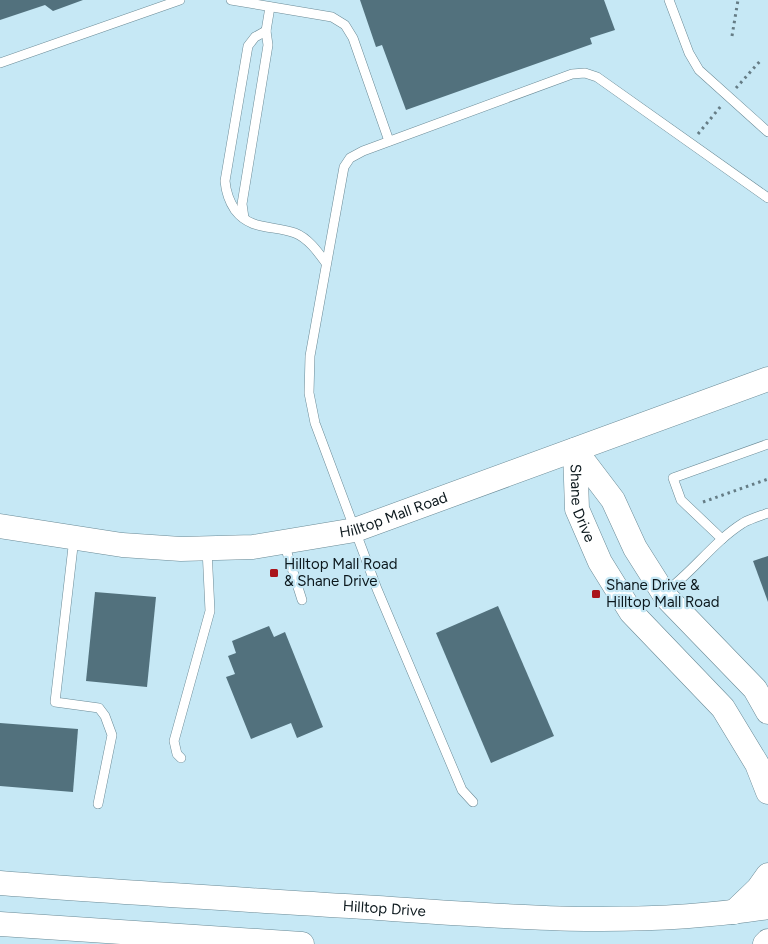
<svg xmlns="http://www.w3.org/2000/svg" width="768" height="944" font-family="Figtree,sans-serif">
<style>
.building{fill:#52717d}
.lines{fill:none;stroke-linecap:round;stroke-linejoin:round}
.lane-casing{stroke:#6a8a96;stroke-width:10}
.secondary-casing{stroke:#6a8a96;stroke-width:25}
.path{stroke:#657c85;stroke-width:3;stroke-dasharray:2.5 4;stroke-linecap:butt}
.lane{stroke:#fff;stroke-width:9}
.secondary{stroke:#fff;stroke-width:24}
.poi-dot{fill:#a9141b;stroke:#c6e8f5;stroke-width:2}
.labels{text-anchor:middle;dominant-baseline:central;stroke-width:4.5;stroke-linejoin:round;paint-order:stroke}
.street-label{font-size:15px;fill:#0c181d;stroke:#c6e8f5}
.poi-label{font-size:15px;fill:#0c181d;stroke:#c6e8f5;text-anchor:start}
</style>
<rect width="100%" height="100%" fill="#c6e8f5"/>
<!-- building -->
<g class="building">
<polygon points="0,0 83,0 53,11 45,5 0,20"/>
<polygon points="360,0 604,0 615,30 590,38 592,44 406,110 382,45 376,47"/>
<polygon points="768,556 768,602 753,561"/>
<polygon points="95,592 156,597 147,687 86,681"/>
<polygon points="498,606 554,736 491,763 436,633"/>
<polygon points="269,626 274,637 285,632 323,727 297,738 291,723 251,739 226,677 235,674 228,656 236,653 232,641"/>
<polygon points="0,723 78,729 73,792 0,786"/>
</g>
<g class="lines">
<!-- lane casing -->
<g class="lane-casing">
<g id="lane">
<polyline points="231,0 332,17 345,25 353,38 389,141"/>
<polyline points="669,0 689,53 699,70 768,132"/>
<path d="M 266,31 L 255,37 L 248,46 L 225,181 C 226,192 229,201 235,210 C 251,231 273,225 295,233 C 308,238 318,252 326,263"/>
<polyline points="0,63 180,0"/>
<polyline points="244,218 242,204 268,45 266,31 270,7"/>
<polyline points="74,538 55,702 99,708 105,716 112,735 98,804"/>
<polyline points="722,539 681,500 673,478 768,444"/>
<polyline points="284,543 302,600"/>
<path d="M 664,593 C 693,572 713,542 743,523 C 750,519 760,516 768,513"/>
<polyline points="181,758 177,754 174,741 210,611 207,549"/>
<polyline points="473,802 462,790 377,589 315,423 309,393 310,356 344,167 350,158 363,151 572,74 585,73 597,77 768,198"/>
</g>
</g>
<!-- secondary casing -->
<g class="secondary-casing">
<g id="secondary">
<path id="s1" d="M 575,450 L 577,509 L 600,562 L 631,612 L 723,708 L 757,764 L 768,792"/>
<polyline points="575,450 613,500 635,548 666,597 755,689 768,712"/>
<path id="s2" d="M 0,526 L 122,545 L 181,549 L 253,547 L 355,530 L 768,379"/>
<path id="s3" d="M 0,883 C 126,893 252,900 378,908 C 509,917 637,928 768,907"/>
<polyline points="734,912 758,889 768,875"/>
<polyline points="0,924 302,944"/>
<polyline points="765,944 768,941"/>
</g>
</g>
<!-- path -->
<g class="path">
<polyline points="732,36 738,0"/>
<polyline points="736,88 761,60"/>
<polyline points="698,134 721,106"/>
<polyline points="703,502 768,479"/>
</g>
<!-- lane -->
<use href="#lane" class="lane"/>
<!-- secondary -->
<use href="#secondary" class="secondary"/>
</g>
<!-- markers -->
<g class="poi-dot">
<rect x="269" y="568" width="10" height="10" rx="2.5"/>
<rect x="591" y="589" width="10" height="10" rx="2.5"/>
</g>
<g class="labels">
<!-- street labels -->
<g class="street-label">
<text stroke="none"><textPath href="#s1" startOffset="54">Shane Drive</textPath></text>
<text stroke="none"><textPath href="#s2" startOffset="399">Hilltop Mall Road</textPath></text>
<text stroke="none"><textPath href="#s3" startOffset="385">Hilltop Drive</textPath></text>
</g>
<!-- poi labels -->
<g class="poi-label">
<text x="284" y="564">Hilltop Mall Road<tspan x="284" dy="17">&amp; Shane Drive</tspan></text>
<text x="606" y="585">Shane Drive &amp;<tspan x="606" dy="17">Hilltop Mall Road</tspan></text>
</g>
</g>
</svg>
